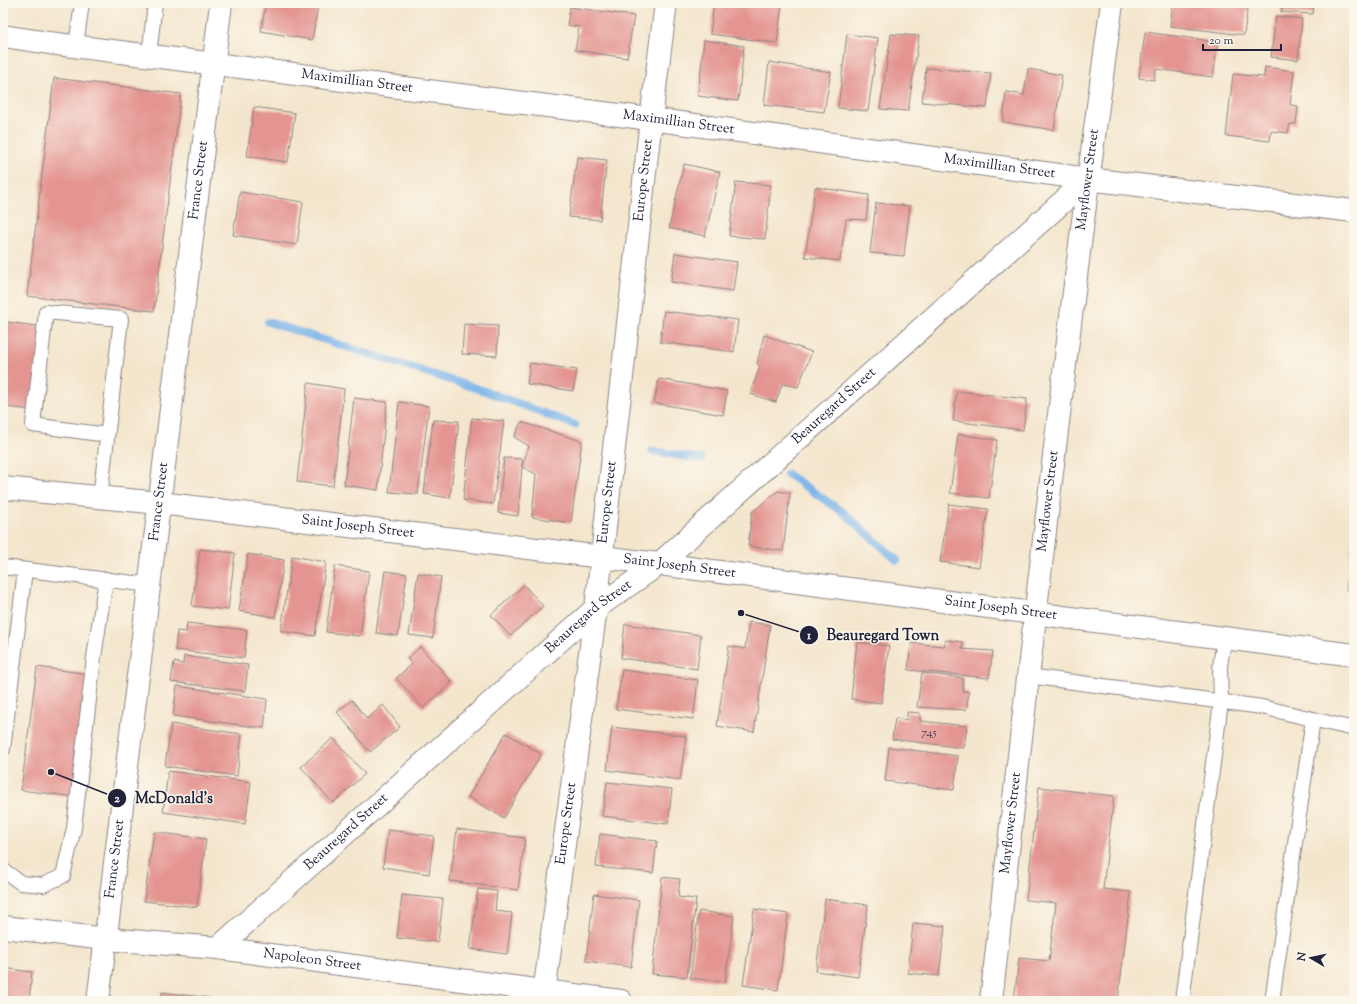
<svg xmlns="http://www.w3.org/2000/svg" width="1357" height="1004" font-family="'Sorts Mill Goudy',serif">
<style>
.green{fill:#8ec97d;stroke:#58765c}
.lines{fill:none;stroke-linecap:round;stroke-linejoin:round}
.stream{stroke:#79b2e9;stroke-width:8}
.building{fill:#e49591}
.lane-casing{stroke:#8b8484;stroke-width:16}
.street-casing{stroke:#8b8484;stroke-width:24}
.lane{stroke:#fff;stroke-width:14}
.street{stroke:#fff;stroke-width:22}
.labels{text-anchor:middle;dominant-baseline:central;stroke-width:3;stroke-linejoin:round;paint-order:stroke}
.number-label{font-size:12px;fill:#523f50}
.street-label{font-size:14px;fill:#22223b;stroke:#fbf7ec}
.leader{fill:none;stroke:#22223b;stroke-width:1.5}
.callout-dot{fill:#22223b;stroke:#fbf7ec;stroke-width:1.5}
.mark-label{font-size:12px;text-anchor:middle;font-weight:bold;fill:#fff}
.callout-label{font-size:15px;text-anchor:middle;font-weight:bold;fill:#22223b;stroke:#fbf7ec;stroke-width:3;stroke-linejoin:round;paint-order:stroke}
</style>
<rect width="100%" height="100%" fill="#fbf7ec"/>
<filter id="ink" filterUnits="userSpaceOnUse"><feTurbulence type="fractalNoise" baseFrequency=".025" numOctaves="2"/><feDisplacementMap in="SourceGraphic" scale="8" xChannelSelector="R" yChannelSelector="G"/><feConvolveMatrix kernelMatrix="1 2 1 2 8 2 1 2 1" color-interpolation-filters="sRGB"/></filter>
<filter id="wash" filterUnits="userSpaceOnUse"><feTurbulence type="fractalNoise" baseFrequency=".012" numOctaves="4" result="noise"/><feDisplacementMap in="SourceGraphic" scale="16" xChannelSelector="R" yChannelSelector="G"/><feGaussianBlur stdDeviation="0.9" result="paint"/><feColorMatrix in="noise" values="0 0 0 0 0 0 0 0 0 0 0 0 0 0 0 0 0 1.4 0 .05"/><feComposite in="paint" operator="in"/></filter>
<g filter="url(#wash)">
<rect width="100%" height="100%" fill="#f4e6cd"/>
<!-- green -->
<polygon class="green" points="1353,542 1354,542 1354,590 1347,589"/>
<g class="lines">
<!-- stream -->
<g class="stream">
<polyline points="268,322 485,391 575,425"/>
<polyline points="652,451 701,459"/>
<polyline points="787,474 843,512 897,560"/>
</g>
</g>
<g id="blocks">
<!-- building -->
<g class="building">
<polygon points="266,3 303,3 318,6 312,40 261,31"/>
<polygon points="714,3 782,4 777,43 710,34"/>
<polygon points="1173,3 1248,3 1244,35 1170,26"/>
<polygon points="1282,3 1314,3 1313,14 1281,12"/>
<polygon points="570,7 634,16 627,58 575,50 579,27 567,25"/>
<polygon points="1276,16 1302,19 1298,60 1271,57"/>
<polygon points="1145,32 1218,42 1213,77 1156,69 1154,80 1139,78"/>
<polygon points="847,34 878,38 868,111 838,108"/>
<polygon points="891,34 919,36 908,111 880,109"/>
<polygon points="704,40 744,46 738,101 698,96"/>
<polygon points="769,62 831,72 824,112 764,105"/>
<polygon points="1265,67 1294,71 1290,105 1298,106 1296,124 1290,124 1288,133 1271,131 1270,141 1226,136 1233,74 1264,77"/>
<polygon points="926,68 991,73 987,108 922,102"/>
<polygon points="1028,69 1062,75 1054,130 1003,122 1006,92 1024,95"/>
<polygon points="54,78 181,94 154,311 27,296"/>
<polygon points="254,107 295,113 288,162 247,156"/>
<polygon points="577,157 607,160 600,220 569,217"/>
<polygon points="684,164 720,172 705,236 669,228"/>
<polygon points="736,182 771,185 765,239 729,236"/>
<polygon points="815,187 869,195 866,220 846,219 840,261 805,257"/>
<polygon points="240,192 303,202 297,245 233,235"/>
<polygon points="876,203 910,206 904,256 870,253"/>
<polygon points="675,253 737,262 733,291 671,282"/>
<polygon points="664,311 738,320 734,352 660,342"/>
<polygon points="6,322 44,327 33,410 3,407 3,348"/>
<polygon points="464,324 498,326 497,356 462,354"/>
<polygon points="764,335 812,352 798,387 782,384 776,402 750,394 760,367 757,363"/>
<polygon points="530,363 577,370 573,391 527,384"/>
<polygon points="659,379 727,391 723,415 654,403"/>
<polygon points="308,383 344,389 333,486 297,482"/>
<polygon points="957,391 1027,399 1023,430 953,421"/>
<polygon points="354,398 387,402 378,490 344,485"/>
<polygon points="399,402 429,406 418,494 389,492"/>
<polygon points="472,418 504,421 493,504 463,500"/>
<polygon points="433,420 459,421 450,498 424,494"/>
<polygon points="521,422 582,441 571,523 532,517 536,474 522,467 518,516 498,513 504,458 522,459 522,467 529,446 514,437"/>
<polygon points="958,434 997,440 989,498 950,493"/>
<polygon points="778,491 790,493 783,551 748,546 752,512"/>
<polygon points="949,504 988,509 979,567 940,562"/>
<polygon points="200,549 235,553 228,610 192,606"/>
<polygon points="248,554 284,560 275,617 239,611"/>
<polygon points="292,556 326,562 315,636 281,631"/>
<polygon points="335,566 369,571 360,636 326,632"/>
<polygon points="385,571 407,574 398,636 376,633"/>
<polygon points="418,573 441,577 433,638 409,635"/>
<polygon points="524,585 543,606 510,636 491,615"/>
<polygon points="749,622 770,625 754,732 717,726 729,646 745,649"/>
<polygon points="187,623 247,630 244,658 175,650 177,631 186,632"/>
<polygon points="625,624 701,635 697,669 621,658"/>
<polygon points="946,640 963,642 962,649 993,651 989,678 908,670 911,643 944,646"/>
<polygon points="857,642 889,646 881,703 851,699"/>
<polygon points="420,647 452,682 423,708 396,678 412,664 407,659"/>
<polygon points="184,656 248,665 245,691 171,682 174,662 183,664"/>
<polygon points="37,667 90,674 75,797 21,790"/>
<polygon points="622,670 698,680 693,719 616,709"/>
<polygon points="922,673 963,678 963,691 969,692 966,710 917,707"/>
<polygon points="177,686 267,699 264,728 173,716"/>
<polygon points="352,700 367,719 383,705 400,727 370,752 337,712"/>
<polygon points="907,712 920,713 920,721 967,726 964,748 892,739 895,718 907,720"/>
<polygon points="171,724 242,734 237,776 165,766"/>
<polygon points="612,727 686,736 680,780 607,770"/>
<polygon points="506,733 541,754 504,818 468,797"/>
<polygon points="333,738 365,774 333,803 301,767"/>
<polygon points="889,747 958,756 954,790 885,781"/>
<polygon points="168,771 251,782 245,824 163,812"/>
<polygon points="607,782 672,789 668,824 602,816"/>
<polygon points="1039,787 1114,796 1103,889 1131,892 1118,1001 1014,1001 1019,958 1049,961 1056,903 1026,900"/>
<polygon points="457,829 525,838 518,890 450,881"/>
<polygon points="388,830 434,836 429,874 383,867"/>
<polygon points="154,832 206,839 197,907 144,901"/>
<polygon points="600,834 657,841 653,873 596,867"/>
<polygon points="662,877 680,879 678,897 696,899 687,977 652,974"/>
<polygon points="478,889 497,891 495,911 512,913 507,954 470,949"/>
<polygon points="594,894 639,900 631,967 586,961"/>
<polygon points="402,895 443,899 438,942 397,938"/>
<polygon points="825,899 868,905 858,977 816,971"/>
<polygon points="754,909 788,914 778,990 743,985"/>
<polygon points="699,911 734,916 725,982 690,978"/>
<polygon points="913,923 945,926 939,976 908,973"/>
<polygon points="3,968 32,972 29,1001 3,1001"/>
<polygon points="162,992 211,998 211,1001 161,1001"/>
</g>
</g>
</g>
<g filter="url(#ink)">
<use href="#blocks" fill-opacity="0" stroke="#8b8484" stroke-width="1"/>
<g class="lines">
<!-- lane casing -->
<g class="lane-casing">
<g id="lane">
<polyline points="76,46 82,3"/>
<polyline points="149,56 155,3"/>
<polyline points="100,498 121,319 46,312 33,425 107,435"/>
<polyline points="3,567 150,585"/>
<polyline points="1028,676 1262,707 1354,729"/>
<polyline points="3,749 25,570"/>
<polyline points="3,870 21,883 43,885 63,876 74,828 94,657 106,579"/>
<polyline points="1182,1001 1221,702 1220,667 1224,638"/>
<polyline points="1272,1001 1313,719"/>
</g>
</g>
<!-- street casing -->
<g class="street-casing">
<g id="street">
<path id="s1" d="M 3,36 L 49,43 L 651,119 L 1088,179 L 1354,211"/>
<path id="s2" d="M 3,488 L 160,503 L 659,564 L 1354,655"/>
<path id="s3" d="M 3,927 L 106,939 L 218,948 L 621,1001"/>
<path id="s4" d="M 218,948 L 596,608 L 659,564 L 1088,179"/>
<path id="s5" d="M 98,1001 L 221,3"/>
<path id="s6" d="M 543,1001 L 596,608 L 651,119 L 666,3"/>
<path id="s7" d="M 991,1001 C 1029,668 1066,335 1112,3"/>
</g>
</g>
<!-- lane -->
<use href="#lane" class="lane"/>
<!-- street -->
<use href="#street" class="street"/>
</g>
</g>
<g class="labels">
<!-- number labels -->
<g class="number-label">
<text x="929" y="733">745</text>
</g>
<!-- street labels -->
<g class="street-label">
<text stroke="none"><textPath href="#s1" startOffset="357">Maximillian Street</textPath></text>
<text stroke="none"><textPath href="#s1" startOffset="681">Maximillian Street</textPath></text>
<text stroke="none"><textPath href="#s1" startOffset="1005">Maximillian Street</textPath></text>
<text stroke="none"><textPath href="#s5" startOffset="827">France Street</textPath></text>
<text stroke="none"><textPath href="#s6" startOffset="827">Europe Street</textPath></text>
<text stroke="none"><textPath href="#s7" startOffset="827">Mayflower Street</textPath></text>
<text stroke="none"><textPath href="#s4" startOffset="821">Beauregard Street</textPath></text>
<text stroke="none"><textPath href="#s5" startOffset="503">France Street</textPath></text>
<text stroke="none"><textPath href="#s6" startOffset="503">Europe Street</textPath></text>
<text stroke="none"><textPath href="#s7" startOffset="503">Mayflower Street</textPath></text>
<text stroke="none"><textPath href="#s2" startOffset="357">Saint Joseph Street</textPath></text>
<text stroke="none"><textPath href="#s2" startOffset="681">Saint Joseph Street</textPath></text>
<text stroke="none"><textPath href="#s2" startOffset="1005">Saint Joseph Street</textPath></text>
<text stroke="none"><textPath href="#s4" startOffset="497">Beauregard Street</textPath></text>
<text stroke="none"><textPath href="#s7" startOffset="179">Mayflower Street</textPath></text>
<text stroke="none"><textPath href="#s6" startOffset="179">Europe Street</textPath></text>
<text stroke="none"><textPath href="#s4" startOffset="173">Beauregard Street</textPath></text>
<text stroke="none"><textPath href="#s5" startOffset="143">France Street</textPath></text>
<text stroke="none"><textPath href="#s3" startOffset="311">Napoleon Street</textPath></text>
</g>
</g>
<!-- callouts -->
<path class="leader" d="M741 613L809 635M51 772L117 798"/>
<g class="callout-dot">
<circle cx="741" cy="613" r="4"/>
<circle cx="51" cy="772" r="4"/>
<circle cx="809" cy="635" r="10"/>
<circle cx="117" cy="798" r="10"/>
</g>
<g class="mark-label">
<text x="809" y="639">1</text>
<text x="117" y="802">2</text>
</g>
<g class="callout-label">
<text x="883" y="640">Beauregard Town</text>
<text x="174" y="803">McDonald's</text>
</g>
<!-- margin -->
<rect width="1357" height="1004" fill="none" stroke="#fbf7ec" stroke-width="16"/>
<!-- north arrow -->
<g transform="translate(1311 958) rotate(279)" stroke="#fbf7ec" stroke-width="3" paint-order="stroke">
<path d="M0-3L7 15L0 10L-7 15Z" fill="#22223b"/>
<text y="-6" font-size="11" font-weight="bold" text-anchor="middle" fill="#22223b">N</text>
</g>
<!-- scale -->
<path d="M1203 44v6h78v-6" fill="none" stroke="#22223b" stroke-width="2"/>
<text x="1209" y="44" font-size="12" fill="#22223b" stroke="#fbf7ec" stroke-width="3" paint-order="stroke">20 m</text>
</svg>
